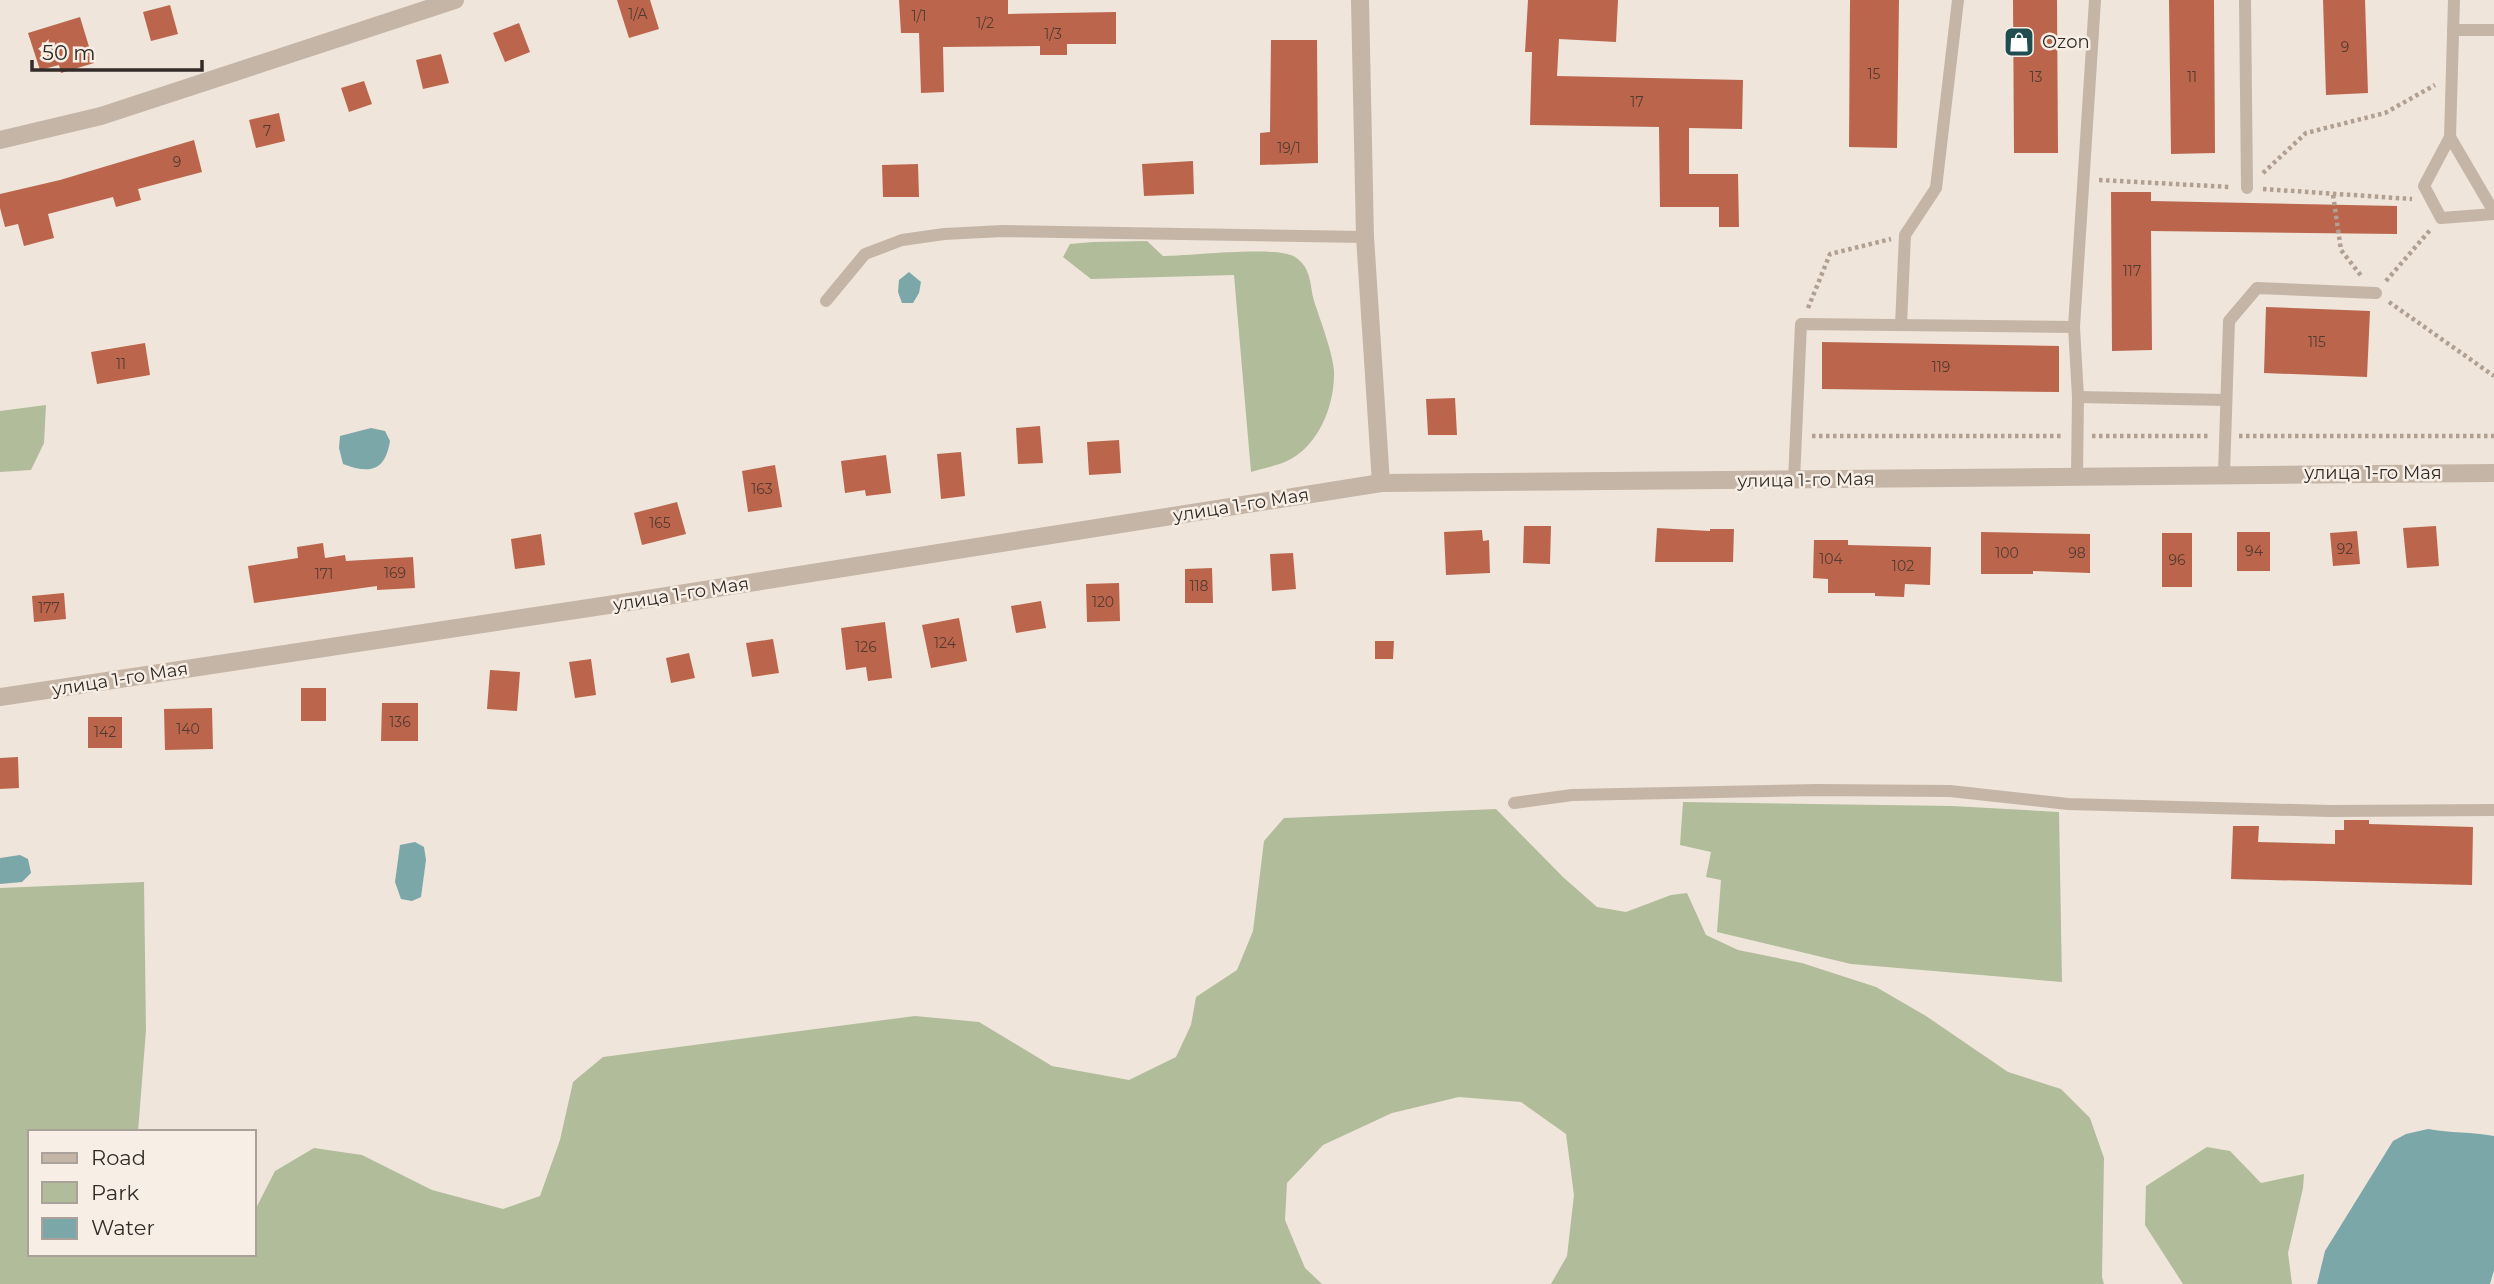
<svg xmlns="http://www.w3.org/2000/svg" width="2494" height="1284" font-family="Montserrat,sans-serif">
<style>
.green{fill:#b1bc9b}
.water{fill:#7ca7a9}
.building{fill:#bb664c}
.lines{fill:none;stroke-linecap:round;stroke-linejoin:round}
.path{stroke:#b19f92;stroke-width:4.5;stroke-dasharray:3.5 3.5;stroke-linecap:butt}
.lane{stroke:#c5b5a7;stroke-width:12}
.street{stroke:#c5b5a7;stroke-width:18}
.labels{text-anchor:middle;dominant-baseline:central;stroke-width:5;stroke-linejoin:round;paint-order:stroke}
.number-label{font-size:14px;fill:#553a30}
.poi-label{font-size:18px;fill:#332b27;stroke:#f7efe6;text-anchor:start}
.street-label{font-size:18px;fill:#332b27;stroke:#f7efe6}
</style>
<rect width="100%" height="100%" fill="#efe5da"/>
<!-- green -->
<g class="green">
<path d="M 1147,241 L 1163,256 C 1189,256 1276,245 1295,257 C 1313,269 1309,287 1315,304 C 1321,322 1333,354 1334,371 C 1335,405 1319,446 1287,461 C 1276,466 1263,468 1251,472 L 1234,275 L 1091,279 L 1063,257 L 1070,244 L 1093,242 Z"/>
<polygon points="46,405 44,443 31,470 0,472 0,411"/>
<polygon points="1683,802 1952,806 2059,812 2062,982 1851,964 1717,932 1721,880 1706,877 1711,852 1680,845"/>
<polygon points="1496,809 1564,878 1597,907 1626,912 1671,895 1687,893 1706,935 1738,950 1802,963 1876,987 1926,1016 2008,1072 2061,1089 2090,1118 2104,1158 2102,1277 2104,1284 1551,1284 1567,1256 1574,1195 1566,1134 1521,1102 1459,1097 1392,1113 1323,1145 1287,1183 1285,1220 1305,1268 1322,1284 0,1284 0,888 144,882 146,1030 138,1132 30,1132 30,1254 254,1254 254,1212 275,1171 314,1148 362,1155 432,1190 503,1209 540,1196 560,1140 573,1082 603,1057 915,1016 979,1022 1052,1066 1129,1080 1176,1057 1191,1025 1196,997 1237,970 1253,931 1264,841 1284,818"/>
<polygon points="2207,1147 2230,1151 2261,1183 2304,1174 2303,1188 2288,1253 2292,1284 2183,1284 2145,1225 2146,1186"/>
</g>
<!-- water -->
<g class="water">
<polygon points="909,272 921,282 919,293 913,303 902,303 898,292 899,280"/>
<path d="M 371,428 L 385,431 L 390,441 C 385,472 369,474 343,464 L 339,448 L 340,436 Z"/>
<polygon points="415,842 424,847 426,860 421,897 412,901 401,899 395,882 400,845"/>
<polygon points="20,855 28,859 31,873 22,882 0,884 0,858"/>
<path d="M 2428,1129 C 2450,1133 2472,1132 2494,1136 L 2494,1270 L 2490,1284 L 2317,1284 L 2325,1251 L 2393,1141 L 2406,1134 Z"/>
</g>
<!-- building -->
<g class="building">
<polygon points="617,0 650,0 659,29 629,38"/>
<polygon points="899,0 1008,0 1008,14 1116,12 1116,44 1067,44 1067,55 1040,55 1040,46 943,47 944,92 921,93 919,33 901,33"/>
<polygon points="1528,0 1618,0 1616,42 1559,39 1557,76 1743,80 1742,129 1689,128 1689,174 1738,174 1739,227 1719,227 1719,207 1660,207 1659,127 1530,125 1532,52 1525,52"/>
<polygon points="1850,0 1899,0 1897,148 1849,147"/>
<polygon points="2013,0 2057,0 2058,153 2014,153"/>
<polygon points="2169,0 2214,0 2215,153 2171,154"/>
<polygon points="2323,0 2365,0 2368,93 2326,95"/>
<polygon points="170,5 178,34 151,41 143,12"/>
<polygon points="80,17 94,63 61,73 59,65 40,70 28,33"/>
<polygon points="519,23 530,52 505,62 493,33"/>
<polygon points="1271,40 1317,40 1318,163 1260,165 1260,133 1270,132"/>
<polygon points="441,54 449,83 423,89 416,60"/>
<polygon points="364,81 372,104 349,112 341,88"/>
<polygon points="279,113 285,141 256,148 249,120"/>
<polygon points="194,140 202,172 138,189 141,200 116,207 113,197 48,214 54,238 24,246 18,224 5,227 0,208 0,194 60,180"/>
<polygon points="1193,161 1194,194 1144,196 1142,164"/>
<polygon points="918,164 919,197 883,197 882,165"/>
<polygon points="2111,192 2151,192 2151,201 2397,206 2397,234 2151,231 2152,350 2112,351"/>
<polygon points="2266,307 2370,311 2367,377 2264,373"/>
<polygon points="1822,342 2059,346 2059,392 1822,389"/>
<polygon points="145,343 150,375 97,384 91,352"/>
<polygon points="1455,398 1457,435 1428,435 1426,399"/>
<polygon points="1040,426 1043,463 1018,464 1016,428"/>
<polygon points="1119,440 1121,473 1089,475 1087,442"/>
<polygon points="961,452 965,496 941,499 937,454"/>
<polygon points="886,455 891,493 866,496 865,490 845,493 841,461"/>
<polygon points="775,465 782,507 748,512 742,471"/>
<polygon points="677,502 686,534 642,545 634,513"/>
<polygon points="1524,526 1551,526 1550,564 1523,563"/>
<polygon points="2436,526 2439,566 2407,568 2403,528"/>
<polygon points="1657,528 1710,531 1710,529 1734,529 1733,562 1655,562"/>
<polygon points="1482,530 1483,541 1489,540 1490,573 1446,575 1444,532"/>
<polygon points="2357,531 2360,564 2333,566 2330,533"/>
<polygon points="1981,532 2090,534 2090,573 2033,571 2033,574 1981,574"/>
<rect x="2237" y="532" width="33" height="39"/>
<rect x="2162" y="533" width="30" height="54"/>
<polygon points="541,534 545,565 515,569 511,539"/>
<polygon points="1814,540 1848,540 1848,545 1931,547 1930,585 1905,584 1904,597 1875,596 1875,593 1828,593 1828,579 1813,578"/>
<polygon points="323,543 325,558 345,555 346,561 413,557 415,588 377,590 377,586 254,603 248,566 298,558 297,547"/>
<polygon points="1293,553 1296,589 1272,591 1270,554"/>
<polygon points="1212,568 1213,603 1185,603 1185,569"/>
<polygon points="1119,583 1120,621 1087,622 1086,584"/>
<polygon points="64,593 66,619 34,622 32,596"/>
<polygon points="1041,601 1046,628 1016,633 1011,606"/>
<polygon points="959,618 967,661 931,668 922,625"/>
<polygon points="885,622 892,678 868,681 866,667 846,670 841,628"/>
<polygon points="773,639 779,673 752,677 746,643"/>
<polygon points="1375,641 1394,641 1393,659 1375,659"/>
<polygon points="689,653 695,678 671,683 666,658"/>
<polygon points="591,659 596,695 575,698 569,662"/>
<polygon points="490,670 520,672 517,711 487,709"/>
<rect x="301" y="688" width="25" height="33"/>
<polygon points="382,703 418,703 418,741 381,741"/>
<polygon points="212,708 213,749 165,750 164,709"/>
<rect x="88" y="717" width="34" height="31"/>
<polygon points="18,757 19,788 0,789 0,758"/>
<polygon points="2344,820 2369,820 2369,824 2473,827 2472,885 2231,879 2233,826 2259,826 2258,842 2335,844 2335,830 2344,830"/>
</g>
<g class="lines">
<!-- path -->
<g class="path">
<polyline points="2263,173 2306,133 2385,113 2435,85"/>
<polyline points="2099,180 2230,187"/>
<polyline points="2263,189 2412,199"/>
<polyline points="2333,195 2341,250 2362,277"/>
<polyline points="2386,281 2431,229"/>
<polyline points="2389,302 2494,376"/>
<polyline points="1808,308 1830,254 1891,239"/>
<polyline points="1812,436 2062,436"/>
<polyline points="2092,436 2209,436"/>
<polyline points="2239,436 2494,436"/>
</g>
<!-- lane -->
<g class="lane">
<polyline points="2245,0 2247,188"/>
<polyline points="2454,0 2450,137 2424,186 2441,218 2494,214"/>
<polyline points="2453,30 2494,30"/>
<polyline points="2450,137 2494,212"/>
<polyline points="826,301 865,254 902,240 944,234 1003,231 1365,237"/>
<polyline points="1901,325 1905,235 1936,188 1958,0"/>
<polyline points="2074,327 2095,0"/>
<polyline points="2078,397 2226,400"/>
<polyline points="2224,474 2229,321 2257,288 2376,293"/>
<polyline points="1794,480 1801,324 2074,327 2078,397 2077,475"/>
<polyline points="1514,803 1572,795 1817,790 1950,791 2068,804 2330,811 2494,810"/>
</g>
<!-- street -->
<g class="street">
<polyline points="1360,0 1365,237 1381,483"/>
<polyline points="0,140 101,116 455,0"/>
<polyline points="0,697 635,601 1381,483 2494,473"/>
</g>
</g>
<!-- icons -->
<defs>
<g id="shop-square" transform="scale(1.575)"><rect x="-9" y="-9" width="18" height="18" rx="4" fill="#204d50" stroke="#f7efe6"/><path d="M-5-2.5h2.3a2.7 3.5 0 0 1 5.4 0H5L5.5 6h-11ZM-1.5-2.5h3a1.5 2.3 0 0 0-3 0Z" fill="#fff"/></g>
</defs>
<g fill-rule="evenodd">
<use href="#shop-square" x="2019" y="42"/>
</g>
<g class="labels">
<!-- number labels -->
<g class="number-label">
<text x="638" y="14">1/А</text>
<text x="919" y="16">1/1</text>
<text x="985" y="23">1/2</text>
<text x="1053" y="34">1/3</text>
<text x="2345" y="47">9</text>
<text x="1874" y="74">15</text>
<text x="2036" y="77">13</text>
<text x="2192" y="77">11</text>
<text x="1637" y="102">17</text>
<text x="267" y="131">7</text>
<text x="1289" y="148">19/1</text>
<text x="177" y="162">9</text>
<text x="2132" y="271">117</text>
<text x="2317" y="342">115</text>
<text x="121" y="364">11</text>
<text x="1941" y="367">119</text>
<text x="762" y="489">163</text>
<text x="660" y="523">165</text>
<text x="2345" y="549">92</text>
<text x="2254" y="551">94</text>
<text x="2007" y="553">100</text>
<text x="2077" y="553">98</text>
<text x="1831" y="559">104</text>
<text x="2177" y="560">96</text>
<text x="1903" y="566">102</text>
<text x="395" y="573">169</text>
<text x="324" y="574">171</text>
<text x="1199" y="586">118</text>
<text x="1103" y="602">120</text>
<text x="49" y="608">177</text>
<text x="945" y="643">124</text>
<text x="866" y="647">126</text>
<text x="400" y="722">136</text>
<text x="188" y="729">140</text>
<text x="105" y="732">142</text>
</g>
<!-- poi labels -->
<g class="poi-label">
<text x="2042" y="42">Ozon</text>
</g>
<!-- street labels -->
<g class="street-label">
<text x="2373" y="473">улица 1-го Мая</text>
<text transform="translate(1806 480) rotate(-1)">улица 1-го Мая</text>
<text transform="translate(1241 505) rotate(-9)">улица 1-го Мая</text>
<text transform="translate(681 594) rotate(-9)">улица 1-го Мая</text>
<text transform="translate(120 679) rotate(-9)">улица 1-го Мая</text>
</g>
</g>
<!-- legend -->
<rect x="28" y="1130" width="228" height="126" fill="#f7efe6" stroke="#a9a19a" stroke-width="2"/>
<rect x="42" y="1153" width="35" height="10" fill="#c5b5a7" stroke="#a9a19a" stroke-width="2"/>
<text x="91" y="1165" font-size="21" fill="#332b27">Road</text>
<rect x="42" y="1182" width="35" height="21" fill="#b1bc9b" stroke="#a9a19a" stroke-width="2"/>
<text x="91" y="1200" font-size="21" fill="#332b27">Park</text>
<rect x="42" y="1218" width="35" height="21" fill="#7ca7a9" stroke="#a9a19a" stroke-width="2"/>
<text x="91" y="1235" font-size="21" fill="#332b27">Water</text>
<!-- scale -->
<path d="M32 60v10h170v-10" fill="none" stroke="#332b27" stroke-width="3.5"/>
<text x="42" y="60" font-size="21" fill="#332b27" stroke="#f7efe6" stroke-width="5" paint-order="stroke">50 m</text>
</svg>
